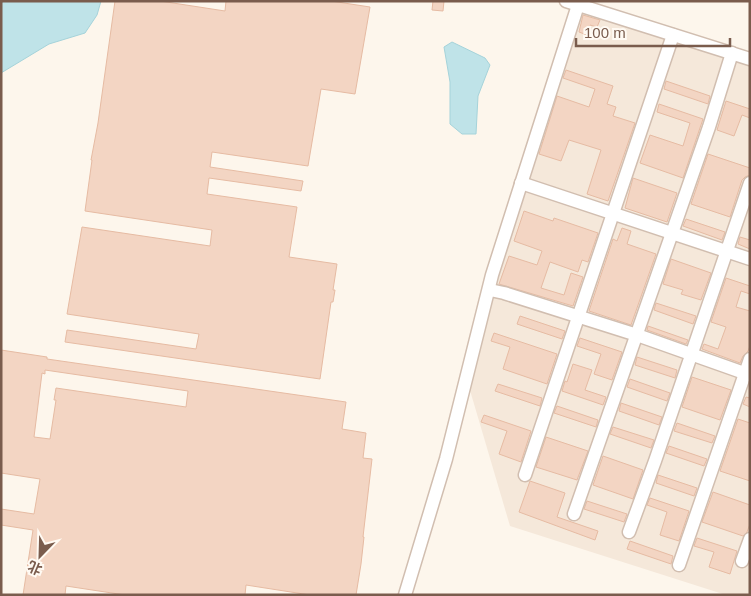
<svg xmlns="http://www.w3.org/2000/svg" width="751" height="596" font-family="Arial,'Noto Sans SC',sans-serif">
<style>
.residential{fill:#f5e8da}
.water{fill:#bfe3e8;stroke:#a5d3da}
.building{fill:#f3d5c3;stroke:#e6bba3;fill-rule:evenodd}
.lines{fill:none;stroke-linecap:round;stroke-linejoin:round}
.minor-casing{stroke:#d1beb0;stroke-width:15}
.minor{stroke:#fff;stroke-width:12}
</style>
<rect width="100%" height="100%" fill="#fdf6ec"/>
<!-- residential -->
<polygon class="residential" points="572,7 750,63 750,595 726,595 510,526 464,370"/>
<!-- water -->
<g class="water">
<polygon points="4,1 101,1 97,15 85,33 49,44 1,73 1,4"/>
<polygon points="452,42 485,58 490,65 478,96 476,134 462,134 450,124 450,82 444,47"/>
</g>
<!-- building -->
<g class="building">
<polygon points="115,1 160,1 225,11 226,1 331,1 370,7 355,94 321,89 308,166 212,152 210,167 303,181 301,191 209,178 207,194 297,207 289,257 337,264 333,290 335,290 333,302 331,302 320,379 65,342 67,330 196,349 199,334 67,314 82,227 210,246 212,230 85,211 92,160 91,160 98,123"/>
<polygon points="433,1 444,1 443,11 432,10"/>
<polygon points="583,15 600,20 597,27 590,25 587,35 579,32"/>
<polygon points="566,70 613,86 607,104 616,107 613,116 635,123 608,201 587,194 601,150 569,140 561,161 539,154 557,96 589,107 595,89 563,78"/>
<polygon points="666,81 710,96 708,104 664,89"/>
<polygon points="726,101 750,109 750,118 742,115 734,136 717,130"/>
<polygon points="659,104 703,119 683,178 640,163 650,135 683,146 690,123 657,112"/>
<polygon points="708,154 750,168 750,175 745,177 742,180 730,217 691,204"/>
<polygon points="633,178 677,193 667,222 625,208"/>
<polygon points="524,211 553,221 554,218 598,233 588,262 582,260 578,272 550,262 541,288 564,295 571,273 583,277 573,306 499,284 509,256 537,265 542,251 514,241"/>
<polygon points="686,219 725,232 722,240 683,226"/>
<polygon points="622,228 631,231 627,244 656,254 631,325 589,311 613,239 617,241"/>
<polygon points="740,237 750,240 750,249 738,244"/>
<polygon points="671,259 711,273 701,300 681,294 683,290 663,284"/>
<polygon points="726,278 750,286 750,294 741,291 736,307 750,311 750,346 748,351 743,356 740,363 702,349 704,344 718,349 726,327 711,322"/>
<polygon points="656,303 696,316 693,324 654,310"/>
<polygon points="520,316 565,331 562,339 517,324"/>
<polygon points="648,326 688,340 686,344 647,330"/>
<polygon points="494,333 557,354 547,384 503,369 510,347 491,341"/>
<polygon points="580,338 622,352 612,380 594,374 601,354 577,346"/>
<path d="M 1,350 L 47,357 L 47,359 L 346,402 L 342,429 L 366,433 L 363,458 L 372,459 L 363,537 L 364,537 L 361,564 L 356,595 L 310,595 L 246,585 L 245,595 L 125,595 L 66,586 L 65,595 L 23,595 L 33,530 L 1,525 L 1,509 L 34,514 L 40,479 L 1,473 ZM 45,370 L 188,391 L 186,407 L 56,388 L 54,400 L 56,400 L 50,439 L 34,437 L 42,373 L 45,374 Z"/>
<polygon points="637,357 677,370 675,378 635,365"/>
<polygon points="573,364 592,370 585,390 606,397 603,405 562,391 565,381 567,382"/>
<polygon points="692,377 731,390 720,420 682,407"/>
<polygon points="630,379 670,393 667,401 627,387"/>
<polygon points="498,384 542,398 540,406 495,391"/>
<polygon points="746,397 750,398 750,407 743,404"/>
<polygon points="621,403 662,417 659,425 619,411"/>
<polygon points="557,406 598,420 596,427 554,413"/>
<polygon points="484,415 531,431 521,462 499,454 507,431 481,422"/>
<polygon points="738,419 750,423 750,481 720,471"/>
<polygon points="677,423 715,436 712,443 674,431"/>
<polygon points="613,427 654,440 651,448 610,434"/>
<polygon points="546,437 588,451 577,480 536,467"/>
<polygon points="669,446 707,459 704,466 666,453"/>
<polygon points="603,456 643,470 633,499 593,485"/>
<polygon points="658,475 697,488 694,496 656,483"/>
<polygon points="530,481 565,493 557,517 598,531 595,540 519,512"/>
<polygon points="713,492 750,505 750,524 747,532 743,536 702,522"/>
<polygon points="650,498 689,511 679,541 660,535 667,512 647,505"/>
<polygon points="587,501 627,514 624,522 584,509"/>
<polygon points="697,538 737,551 730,574 709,567 714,552 694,546"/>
<polygon points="630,541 673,556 671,564 627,549"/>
</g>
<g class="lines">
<!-- minor casing -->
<g class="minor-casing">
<g id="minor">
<polyline points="566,1 750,59"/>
<polyline points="521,183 750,259"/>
<polyline points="490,290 504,293 637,335 750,375"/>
<polyline points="525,475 673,35"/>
<polyline points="574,514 709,127 732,53"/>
<polyline points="629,532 655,461 750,183"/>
<polyline points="742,561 750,539"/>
<polyline points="679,565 750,359"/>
<polyline points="405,595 446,459 492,275 578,5"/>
</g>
</g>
<!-- minor -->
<use href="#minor" class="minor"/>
</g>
<!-- border -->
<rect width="751" height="596" fill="none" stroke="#7a5c4d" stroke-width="5"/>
<!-- north arrow -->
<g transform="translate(40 556) rotate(203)" stroke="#fffaf3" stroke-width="4" paint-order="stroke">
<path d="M0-4L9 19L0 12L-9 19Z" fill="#7a5c4d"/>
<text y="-8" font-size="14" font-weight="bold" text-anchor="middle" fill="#7a5c4d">北</text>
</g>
<!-- scale -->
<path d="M576 38v8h154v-8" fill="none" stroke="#7a5c4d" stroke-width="2.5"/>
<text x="584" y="38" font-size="15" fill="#7a5c4d" stroke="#fffaf3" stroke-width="4" paint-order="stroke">100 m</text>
</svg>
